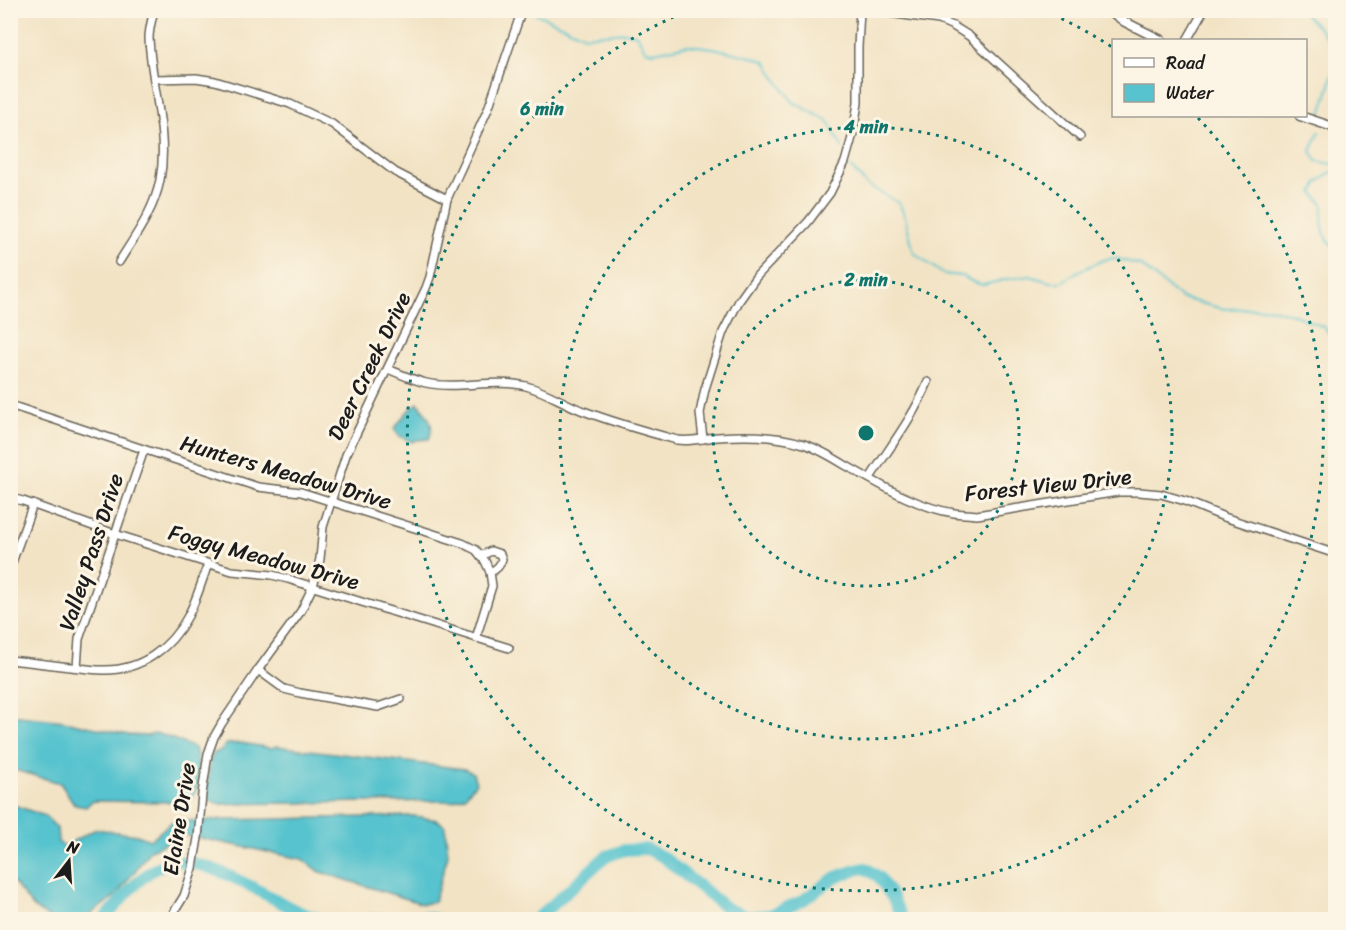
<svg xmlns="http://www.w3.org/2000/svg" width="1346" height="930" font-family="Sriracha,sans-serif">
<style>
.water{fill:#56c3ce;stroke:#397075;stroke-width:1.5}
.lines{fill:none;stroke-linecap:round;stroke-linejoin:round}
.stream{stroke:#56c3ce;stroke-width:2}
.river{stroke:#56c3ce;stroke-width:12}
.minor-casing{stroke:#676257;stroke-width:10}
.major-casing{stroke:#676257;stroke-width:11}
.minor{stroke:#fff;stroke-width:7}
.major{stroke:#fff;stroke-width:8}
.ring{fill:none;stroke:#0f766e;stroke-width:3;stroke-dasharray:3 6}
.labels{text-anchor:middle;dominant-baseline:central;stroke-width:6;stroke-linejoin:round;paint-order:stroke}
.street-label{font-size:22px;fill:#1c1c1c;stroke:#fcf5e5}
.centre{fill:#0f766e;stroke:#fcf5e5;stroke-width:3}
.ring-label{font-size:18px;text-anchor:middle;font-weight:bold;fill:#0f766e;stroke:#fcf5e5;stroke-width:6;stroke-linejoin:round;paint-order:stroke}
</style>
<rect width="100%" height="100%" fill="#fcf5e5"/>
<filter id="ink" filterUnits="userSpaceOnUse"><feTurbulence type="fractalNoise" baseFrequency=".0167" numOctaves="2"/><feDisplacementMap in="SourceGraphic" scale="12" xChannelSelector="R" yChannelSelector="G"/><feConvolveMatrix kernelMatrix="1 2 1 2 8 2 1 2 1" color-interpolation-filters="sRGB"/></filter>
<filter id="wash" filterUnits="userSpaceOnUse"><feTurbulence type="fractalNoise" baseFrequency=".008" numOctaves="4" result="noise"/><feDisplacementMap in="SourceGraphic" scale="24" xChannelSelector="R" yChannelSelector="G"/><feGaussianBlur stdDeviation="1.35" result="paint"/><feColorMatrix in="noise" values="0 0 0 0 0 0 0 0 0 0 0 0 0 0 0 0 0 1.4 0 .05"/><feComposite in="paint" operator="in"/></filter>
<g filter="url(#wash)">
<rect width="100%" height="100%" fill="#f2e3c5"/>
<!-- water -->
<g class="water">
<path d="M 418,403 C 427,415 436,424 429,439 L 417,440 L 412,442 L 399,436 L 394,429 L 408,411 Z"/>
<path d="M 10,715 L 64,721 L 129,735 L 147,736 L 155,733 L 166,736 L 195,748 C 200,773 203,777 191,800 L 168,802 L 92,801 L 86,807 L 75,805 L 60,783 L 11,769 Z"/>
<polygon points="241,743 272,748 276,746 465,769 473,773 476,783 465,796 452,801 219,804 208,800 206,795 210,761 214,753 222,750 226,744"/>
<polygon points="11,804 45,816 57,828 58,842 64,846 96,829 137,835 150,840 173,821 414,816 437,820 445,826 448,855 434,902 423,904 318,871 302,859 185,835 150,850 135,871 115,896 84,919 51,919 33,907 14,883 11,883"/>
</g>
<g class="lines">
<!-- stream -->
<g class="stream">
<path d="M 1301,10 C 1310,19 1331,39 1335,50 C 1339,61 1325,101 1321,114"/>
<polyline points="535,13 585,36 625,32 637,35 645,50 654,52 688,45 713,48 756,58 766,62 777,80 793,102 828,121 842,147"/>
<polyline points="1319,132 1311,151 1317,161 1332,164 1336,167"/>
<polyline points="851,167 867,185 899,203 905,217 914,253 943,274 962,276 973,282 983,285 1008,279 1030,276 1050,282 1062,282 1075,273 1103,260 1115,258 1140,265 1181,298 1224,309 1268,308 1292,314 1324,327 1336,342"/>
<path d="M 1336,169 L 1318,182 L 1313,193 L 1323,204 C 1321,222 1321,236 1336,249"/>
</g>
<!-- river -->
<g class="river">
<polyline points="10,919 12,920"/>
<path d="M 104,920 C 120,901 141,873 165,864 C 200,851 265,896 297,911 C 305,914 314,917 323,920"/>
<polyline points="367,920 426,917 439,920"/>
<polyline points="535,920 549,908 605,857 624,850 647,849 663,857 726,908 749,917 770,915 802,901 834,878 856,870 865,868 879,877 893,899 903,920"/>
</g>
</g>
</g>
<g filter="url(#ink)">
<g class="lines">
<!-- minor casing -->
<g class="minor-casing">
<g id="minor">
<polyline points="867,10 939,20 953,26 969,36 1080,137"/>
<polyline points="1187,40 1204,10"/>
<polyline points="154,79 196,78 215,81 290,104 332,124 395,172 447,199"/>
<path d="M 119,262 C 135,236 154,211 160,180 C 169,133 151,85 149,38 C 149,29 152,19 154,10"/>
<path d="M 388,369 C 400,374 413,380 426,383 C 459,390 493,378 526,386 C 545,391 563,403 581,410 C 612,422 644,431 677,440 C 691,442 704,438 718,437 C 746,435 777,435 804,444 C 819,449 832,457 845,465 C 877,483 918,508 954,513 C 961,514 969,514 977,515 L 1118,492 L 1139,492 L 1161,494 L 1185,501 L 1224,517 L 1336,554"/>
<polyline points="10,408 16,407 258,487 301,492 462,543 476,550 485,561 490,572 492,586 476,638"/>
<polyline points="703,439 700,413 705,389 723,332 739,301 756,277 808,222 830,193 845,162 853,134 858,103 858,47 860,10"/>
<path d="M 870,478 C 890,447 914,416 928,382"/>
<polyline points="10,498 23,501 115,534 232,571 272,575 288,579 509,648"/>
<path d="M 481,556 L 491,551 L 500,554 L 502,559 C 500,566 497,569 490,572"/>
<polyline points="10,568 33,504"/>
<path d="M 10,660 C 31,662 51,665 71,667 C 81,668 92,670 103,670 C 141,671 171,648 188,616 C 197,599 202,581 208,564"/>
<polyline points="77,667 79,639 144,450"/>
<polyline points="258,670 284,689 300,693 378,707 401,699"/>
<polyline points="169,920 184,896 193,868 198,838 202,794 208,754 214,737 222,723 258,670 301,611 313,586 320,559 323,527 346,455 426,288 430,277 447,199 488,109 522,10"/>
</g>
</g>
<!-- major casing -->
<g class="major-casing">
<g id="major">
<polyline points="1109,10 1125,22 1161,40"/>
<polyline points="1300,116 1336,128"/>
</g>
</g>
<!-- minor -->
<use href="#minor" class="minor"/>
<!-- major -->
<use href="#major" class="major"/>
</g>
</g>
<!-- distance rings -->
<g class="ring">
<circle cx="866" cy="433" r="153"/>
<circle cx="866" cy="433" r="306"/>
<path d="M1045 11A458 458 0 0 1 1112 47M1198 118A458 458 0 1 1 687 11"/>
</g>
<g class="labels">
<!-- street labels -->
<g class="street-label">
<text transform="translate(369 366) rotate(-64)">Deer Creek Drive</text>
<text transform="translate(286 472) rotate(16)">Hunters Meadow Drive</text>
<text transform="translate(1048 485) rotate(-6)">Forest View Drive</text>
<text transform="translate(91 552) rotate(-72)">Valley Pass Drive</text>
<text transform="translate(264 557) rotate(15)">Foggy Meadow Drive</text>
<text transform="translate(179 819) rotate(-81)">Elaine Drive</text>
</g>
</g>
<circle cx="866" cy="433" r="9" class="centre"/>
<g class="ring-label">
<text x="542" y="115">6 min</text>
<text x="866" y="133">4 min</text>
<text x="866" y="286">2 min</text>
</g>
<!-- margin -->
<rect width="1346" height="930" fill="none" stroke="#fcf5e5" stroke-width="36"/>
<!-- legend -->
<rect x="1112" y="39" width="195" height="78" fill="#fcf5e5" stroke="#a29e95" stroke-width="1.5"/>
<rect x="1124" y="58" width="30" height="9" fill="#ffffff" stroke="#a29e95" stroke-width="1.5"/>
<text x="1166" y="69" font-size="18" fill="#1c1c1c">Road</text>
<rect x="1124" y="84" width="30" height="18" fill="#56c3ce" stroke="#a29e95" stroke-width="1.5"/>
<text x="1166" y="99" font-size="18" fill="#1c1c1c">Water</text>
<!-- north arrow -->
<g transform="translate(69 861) rotate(17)" stroke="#fcf5e5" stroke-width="4.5" paint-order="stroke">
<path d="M0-4.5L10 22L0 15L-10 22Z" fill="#1c1c1c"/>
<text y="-9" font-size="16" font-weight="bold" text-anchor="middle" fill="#1c1c1c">N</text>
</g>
</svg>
